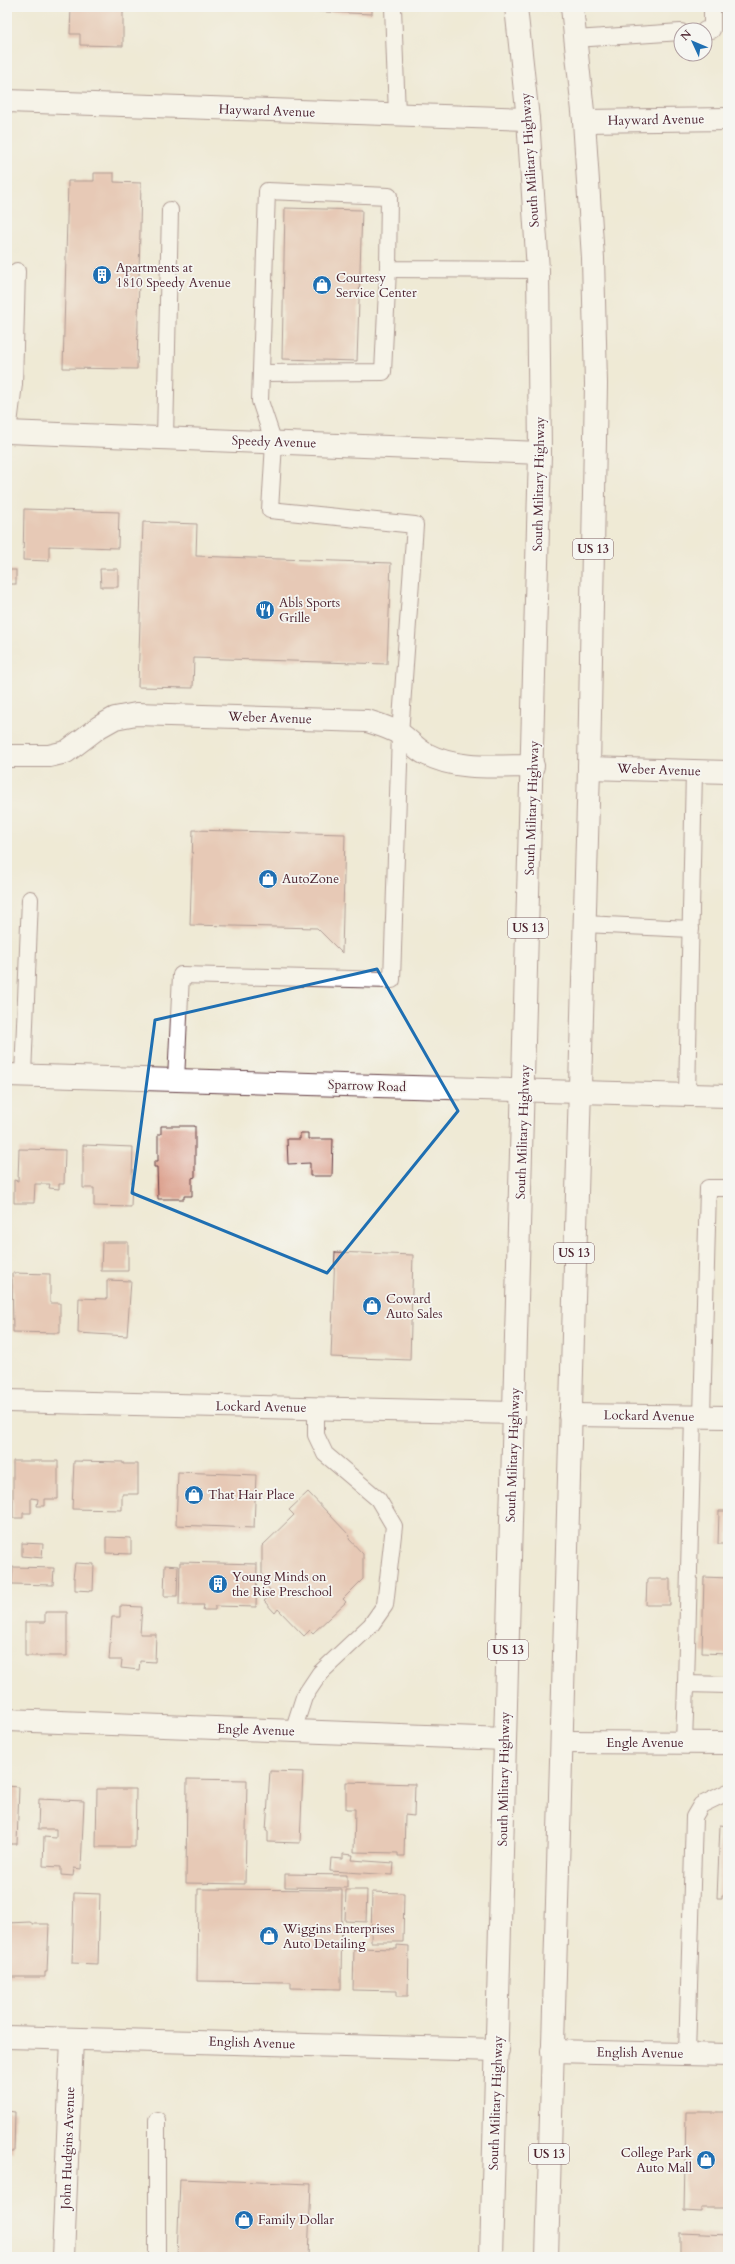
<svg xmlns="http://www.w3.org/2000/svg" width="735" height="2264" font-family="Cardo,serif">
<style>
.building{fill:#dda390}
.lines{fill:none;stroke-linecap:round;stroke-linejoin:round}
.service-casing{stroke:#633d44;stroke-width:18}
.minor-casing{stroke:#633d44;stroke-width:24}
.tertiary-casing{stroke:#633d44;stroke-width:24}
.primary-casing{stroke:#633d44;stroke-width:24}
.service{stroke:#fff;stroke-width:16}
.minor{stroke:#fff;stroke-width:22}
.tertiary{stroke:#fff;stroke-width:22}
.primary{stroke:#fff;stroke-width:22}
.marked{fill:none;stroke:#1f6fb2;stroke-width:3;stroke-linejoin:round}
.labels{text-anchor:middle;dominant-baseline:central;stroke-width:3.5;stroke-linejoin:round;paint-order:stroke}
.shield{fill:#f6f6f2;stroke:#7e6067;stroke-width:1}
.shield-label{font-size:12px;font-weight:bold;fill:#4a1f2b}
.street-label{font-size:13px;fill:#4a1f2b;stroke:#f6f6f2}
.poi-label{font-size:13px;fill:#4a1f2b;stroke:#f6f6f2;text-anchor:start}
</style>
<rect width="100%" height="100%" fill="#f6f6f2"/>
<filter id="ink" filterUnits="userSpaceOnUse"><feTurbulence type="fractalNoise" baseFrequency=".025" numOctaves="2"/><feDisplacementMap in="SourceGraphic" scale="8" xChannelSelector="R" yChannelSelector="G"/><feConvolveMatrix kernelMatrix="1 2 1 2 8 2 1 2 1" color-interpolation-filters="sRGB"/></filter>
<filter id="wash" filterUnits="userSpaceOnUse"><feTurbulence type="fractalNoise" baseFrequency=".012" numOctaves="4" result="noise"/><feDisplacementMap in="SourceGraphic" scale="16" xChannelSelector="R" yChannelSelector="G"/><feGaussianBlur stdDeviation="0.9" result="paint"/><feColorMatrix in="noise" values="0 0 0 0 0 0 0 0 0 0 0 0 0 0 0 0 0 1.4 0 .05"/><feComposite in="paint" operator="in"/></filter>
<g filter="url(#wash)">
<rect width="100%" height="100%" fill="#efead5"/>
<g id="blocks">
<!-- building -->
<g class="building">
<polygon points="71,7 123,7 123,46 80,45 80,34 70,34"/>
<polygon points="216,7 372,7 372,14"/>
<polygon points="94,173 114,173 114,182 141,183 137,369 63,368 68,181 94,181"/>
<polygon points="285,208 362,210 357,361 282,359"/>
<polygon points="24,509 119,512 118,548 49,546 49,561 23,560"/>
<polygon points="143,522 197,524 196,556 391,563 387,664 194,658 193,688 138,687"/>
<polygon points="100,569 118,569 118,587 101,587"/>
<rect x="7" y="570" width="9" height="14"/>
<polygon points="193,830 345,834 342,953 317,928 190,925"/>
<polygon points="161,1126 195,1126 195,1177 192,1178 192,1196 184,1196 184,1199 158,1199 157,1167 154,1167 154,1161 158,1161 158,1134 161,1134"/>
<polygon points="300,1133 308,1133 308,1139 333,1139 332,1176 310,1176 310,1163 288,1164 287,1139 300,1139"/>
<polygon points="83,1145 133,1147 131,1207 94,1206 94,1188 83,1188"/>
<polygon points="19,1149 65,1150 64,1184 59,1184 59,1189 49,1188 50,1184 35,1184 34,1203 14,1203 14,1180 18,1181"/>
<polygon points="102,1242 128,1242 128,1271 101,1271"/>
<polygon points="335,1252 413,1255 410,1360 331,1357"/>
<polygon points="12,1273 50,1274 50,1303 60,1303 60,1333 13,1332"/>
<polygon points="107,1280 131,1281 127,1336 78,1333 79,1298 107,1299"/>
<polygon points="13,1461 58,1461 58,1499 45,1499 45,1506 37,1506 38,1499 31,1498 31,1513 23,1513 23,1518 13,1518"/>
<polygon points="74,1461 123,1462 123,1464 138,1464 138,1494 122,1494 122,1510 72,1509"/>
<polygon points="178,1472 256,1475 254,1528 176,1525"/>
<polygon points="308,1492 350,1536 349,1539 363,1554 363,1579 343,1599 346,1602 313,1633 310,1630 304,1636 278,1609 275,1613 264,1601 273,1593 262,1581 262,1546 294,1515 289,1510"/>
<polygon points="719,1511 728,1511 728,1544 718,1544"/>
<polygon points="106,1537 131,1538 131,1554 106,1553"/>
<polygon points="22,1543 43,1544 42,1558 22,1556"/>
<polygon points="180,1562 257,1564 256,1607 215,1606 215,1610 203,1610 204,1605 179,1605"/>
<polygon points="75,1563 94,1564 93,1591 75,1590 75,1578 73,1578"/>
<polygon points="165,1565 178,1566 177,1596 164,1596"/>
<polygon points="13,1567 54,1568 53,1585 12,1584"/>
<polygon points="704,1577 728,1578 728,1654 702,1653"/>
<polygon points="647,1579 670,1579 670,1605 646,1605"/>
<polygon points="120,1606 142,1607 140,1634 156,1634 155,1662 140,1661 139,1670 121,1668 122,1660 109,1660 112,1617 120,1617"/>
<polygon points="45,1612 67,1612 67,1656 25,1656 25,1622 45,1622"/>
<polygon points="270,1771 303,1772 300,1843 268,1842 268,1831 266,1831"/>
<polygon points="187,1779 247,1780 245,1884 186,1883"/>
<polygon points="346,1782 415,1784 414,1816 405,1815 404,1856 398,1856 398,1853 354,1852 355,1809 346,1809"/>
<polygon points="7,1786 19,1787 17,1844 7,1844"/>
<polygon points="97,1789 136,1789 135,1847 96,1847"/>
<polygon points="39,1799 84,1801 81,1869 74,1868 73,1876 61,1875 61,1867 43,1866 44,1837 56,1838 56,1829 38,1829"/>
<polygon points="720,1825 728,1826 728,1895 722,1895 722,1898 717,1898"/>
<polygon points="343,1854 353,1855 352,1860 394,1863 393,1875 330,1871 331,1858 343,1859"/>
<polygon points="285,1874 347,1875 347,1888 285,1887"/>
<polygon points="198,1889 342,1890 341,1989 291,1988 291,1982 197,1981"/>
<polygon points="346,1890 367,1890 366,1922 345,1921"/>
<polygon points="372,1892 404,1893 403,1942 371,1942"/>
<polygon points="74,1893 100,1894 98,1964 72,1963"/>
<polygon points="30,1922 33,1924 49,1924 47,1972 45,1972 45,1977 7,1977 7,1923"/>
<polygon points="397,1945 409,1946 408,1996 397,1996 397,1991 353,1990 354,1948 397,1949"/>
<polygon points="7,2111 15,2112 14,2152 7,2152"/>
<polygon points="686,2112 728,2112 728,2208 701,2208 701,2212 684,2211"/>
<polygon points="180,2179 311,2184 308,2257 177,2257"/>
<polygon points="680,2233 728,2235 728,2257 680,2257"/>
</g>
</g>
</g>
<g filter="url(#ink)">
<use href="#blocks" fill-opacity="0" stroke="#633d44" stroke-width="1"/>
<g class="lines">
<!-- service casing -->
<g class="service-casing">
<g id="service">
<polyline points="393,7 397,115"/>
<polyline points="705,30 712,30 712,7"/>
<polyline points="575,39 681,32"/>
<polyline points="261,373 383,372 388,269"/>
<polyline points="8,432 14,384 17,271"/>
<polyline points="165,438 170,210"/>
<polyline points="584,924 691,929"/>
<polyline points="23,1075 30,899"/>
<polyline points="176,1080 181,975 392,980 400,734 415,525 270,510 274,443 260,401 267,191 389,196 388,269 538,270"/>
<polyline points="687,1095 694,771"/>
<polyline points="702,1417 708,1188 728,1188"/>
<polyline points="686,1684 693,1417"/>
<polyline points="293,1731 304,1697 320,1673 371,1625 385,1605 394,1526 378,1499 325,1454 316,1435 316,1409"/>
<polyline points="684,1743 686,1684 728,1685"/>
<polyline points="687,2054 694,1817 701,1805 728,1792"/>
<polyline points="157,2120 157,2257"/>
</g>
</g>
<!-- minor casing -->
<g class="minor-casing">
<g id="minor">
<polyline points="7,101 528,119"/>
<polyline points="584,121 728,119"/>
<polyline points="7,432 540,453"/>
<path d="M 7,756 L 49,756 L 66,752 L 99,727 L 115,718 L 136,714 L 367,721 C 380,725 391,728 402,735 C 410,741 417,750 426,754 C 458,771 498,766 533,766"/>
<polyline points="589,768 728,772"/>
<polyline points="579,1092 728,1096"/>
<polyline points="7,1401 514,1413"/>
<polyline points="570,1415 728,1417"/>
<polyline points="7,1720 505,1739"/>
<polyline points="562,1742 728,1743"/>
<polyline points="7,2037 498,2050"/>
<polyline points="552,2051 728,2055"/>
<polyline points="63,2257 72,2039"/>
</g>
</g>
<!-- tertiary casing -->
<g class="tertiary-casing">
<polyline id="tertiary" points="7,1075 579,1092"/>
</g>
<!-- primary casing -->
<g class="primary-casing">
<g id="primary">
<polyline points="491,2257 540,453 538,270 528,119 516,7"/>
<polyline points="547,2257 589,768 596,384 593,258 584,121 572,7"/>
</g>
</g>
<!-- service -->
<use href="#service" class="service"/>
<!-- minor -->
<use href="#minor" class="minor"/>
<!-- tertiary -->
<use href="#tertiary" class="tertiary"/>
<!-- primary -->
<use href="#primary" class="primary"/>
</g>
</g>
<!-- marked area -->
<path d="M0 0H735V2264H0ZM 377,969 L 458,1111 L 327,1273 L 132,1193 L 155,1020 Z" fill="#efead5" fill-opacity=".55" fill-rule="evenodd"/>
<path class="marked" d="M 377,969 L 458,1111 L 327,1273 L 132,1193 L 155,1020 Z"/>
<!-- icons -->
<defs>
<g id="building-disc" transform="scale(1)"><circle r="9.5" fill="#1f6fb2" stroke="#f6f6f2"/><path d="M-4-6H4V6H1V3H-1V6H-4ZM-2.5-4.3h1.7v1.8h-1.7ZM.8-4.3h1.7v1.8H.8ZM-2.5-1h1.7V.8h-1.7ZM.8-1h1.7V.8H.8Z" fill="#fff"/></g>
<g id="shop-disc" transform="scale(1)"><circle r="9.5" fill="#1f6fb2" stroke="#f6f6f2"/><path d="M-5-2.5h2.3a2.7 3.5 0 0 1 5.4 0H5L5.5 6h-11ZM-1.5-2.5h3a1.5 2.3 0 0 0-3 0Z" fill="#fff"/></g>
<g id="restaurant-disc" transform="scale(1)"><circle r="9.5" fill="#1f6fb2" stroke="#f6f6f2"/><path d="M-5-6h1v4h1v-4h1v4h1v-4h1v5L-1.5 .5V6h-2V.5L-5-1ZM5-6V6H3V1.5H1.5Q1.5-4 5-6Z" fill="#fff"/></g>
</defs>
<g fill-rule="evenodd">
<use href="#building-disc" x="102" y="275"/>
<use href="#shop-disc" x="322" y="285"/>
<use href="#restaurant-disc" x="265" y="610"/>
<use href="#shop-disc" x="268" y="879"/>
<use href="#shop-disc" x="372" y="1306"/>
<use href="#shop-disc" x="194" y="1495"/>
<use href="#building-disc" x="218" y="1584"/>
<use href="#shop-disc" x="269" y="1936"/>
<use href="#shop-disc" x="706" y="2160"/>
<use href="#shop-disc" x="244" y="2220"/>
</g>
<g class="labels">
<!-- shield labels -->
<g class="shield">
<rect x="573" y="539" width="40" height="20" rx="3"/>
<rect x="508" y="918" width="40" height="20" rx="3"/>
<rect x="554" y="1243" width="40" height="20" rx="3"/>
<rect x="488" y="1640" width="40" height="20" rx="3"/>
<rect x="529" y="2144" width="40" height="20" rx="3"/>
</g>
<g class="shield-label">
<text x="593" y="549">US 13</text>
<text x="528" y="928">US 13</text>
<text x="574" y="1253">US 13</text>
<text x="508" y="1650">US 13</text>
<text x="549" y="2154">US 13</text>
</g>
<!-- street labels -->
<g class="street-label">
<text transform="translate(267 111) rotate(2)">Hayward Avenue</text>
<text transform="translate(656 120) rotate(-1)">Hayward Avenue</text>
<text transform="translate(530 160) rotate(-94)">South Military Highway</text>
<text transform="translate(274 442) rotate(2)">Speedy Avenue</text>
<text transform="translate(539 484) rotate(-89)">South Military Highway</text>
<text transform="translate(270 718) rotate(2)">Weber Avenue</text>
<text transform="translate(659 770) rotate(2)">Weber Avenue</text>
<text transform="translate(532 808) rotate(-88)">South Military Highway</text>
<text transform="translate(367 1086) rotate(2)">Sparrow Road</text>
<text transform="translate(523 1132) rotate(-88)">South Military Highway</text>
<text transform="translate(261 1407) rotate(1)">Lockard Avenue</text>
<text transform="translate(649 1416) rotate(1)">Lockard Avenue</text>
<text transform="translate(513 1455) rotate(-88)">South Military Highway</text>
<text transform="translate(256 1730) rotate(2)">Engle Avenue</text>
<text x="645" y="1743">Engle Avenue</text>
<text transform="translate(504 1779) rotate(-89)">South Military Highway</text>
<text transform="translate(252 2043) rotate(2)">English Avenue</text>
<text transform="translate(640 2053) rotate(1)">English Avenue</text>
<text transform="translate(496 2103) rotate(-88)">South Military Highway</text>
<text transform="translate(68 2148) rotate(-88)">John Hudgins Avenue</text>
</g>
<!-- poi labels -->
<g class="poi-label">
<text x="116" y="268">Apartments at<tspan x="116" dy="15">1810 Speedy Avenue</tspan></text>
<text x="336" y="278">Courtesy<tspan x="336" dy="15">Service Center</tspan></text>
<text x="279" y="603">Abls Sports<tspan x="279" dy="15">Grille</tspan></text>
<text x="282" y="879">AutoZone</text>
<text x="386" y="1299">Coward<tspan x="386" dy="15">Auto Sales</tspan></text>
<text x="208" y="1495">That Hair Place</text>
<text x="232" y="1577">Young Minds on<tspan x="232" dy="15">the Rise Preschool</tspan></text>
<text x="283" y="1929">Wiggins Enterprises<tspan x="283" dy="15">Auto Detailing</tspan></text>
<text x="692" y="2153" text-anchor="end">College Park<tspan x="692" dy="15">Auto Mall</tspan></text>
<text x="258" y="2220">Family Dollar</text>
</g>
</g>
<!-- margin -->
<rect width="735" height="2264" fill="none" stroke="#f6f6f2" stroke-width="24"/>
<!-- north arrow -->
<g transform="translate(693 42) rotate(314)"><circle r="19" fill="#f6f6f2" stroke="#b1a0a2"/>
<path d="M0-3L7 15L0 10L-7 15Z" fill="#1f6fb2"/>
<text y="-6" font-size="11" font-weight="bold" text-anchor="middle" fill="#4a1f2b">N</text>
</g>
</svg>
